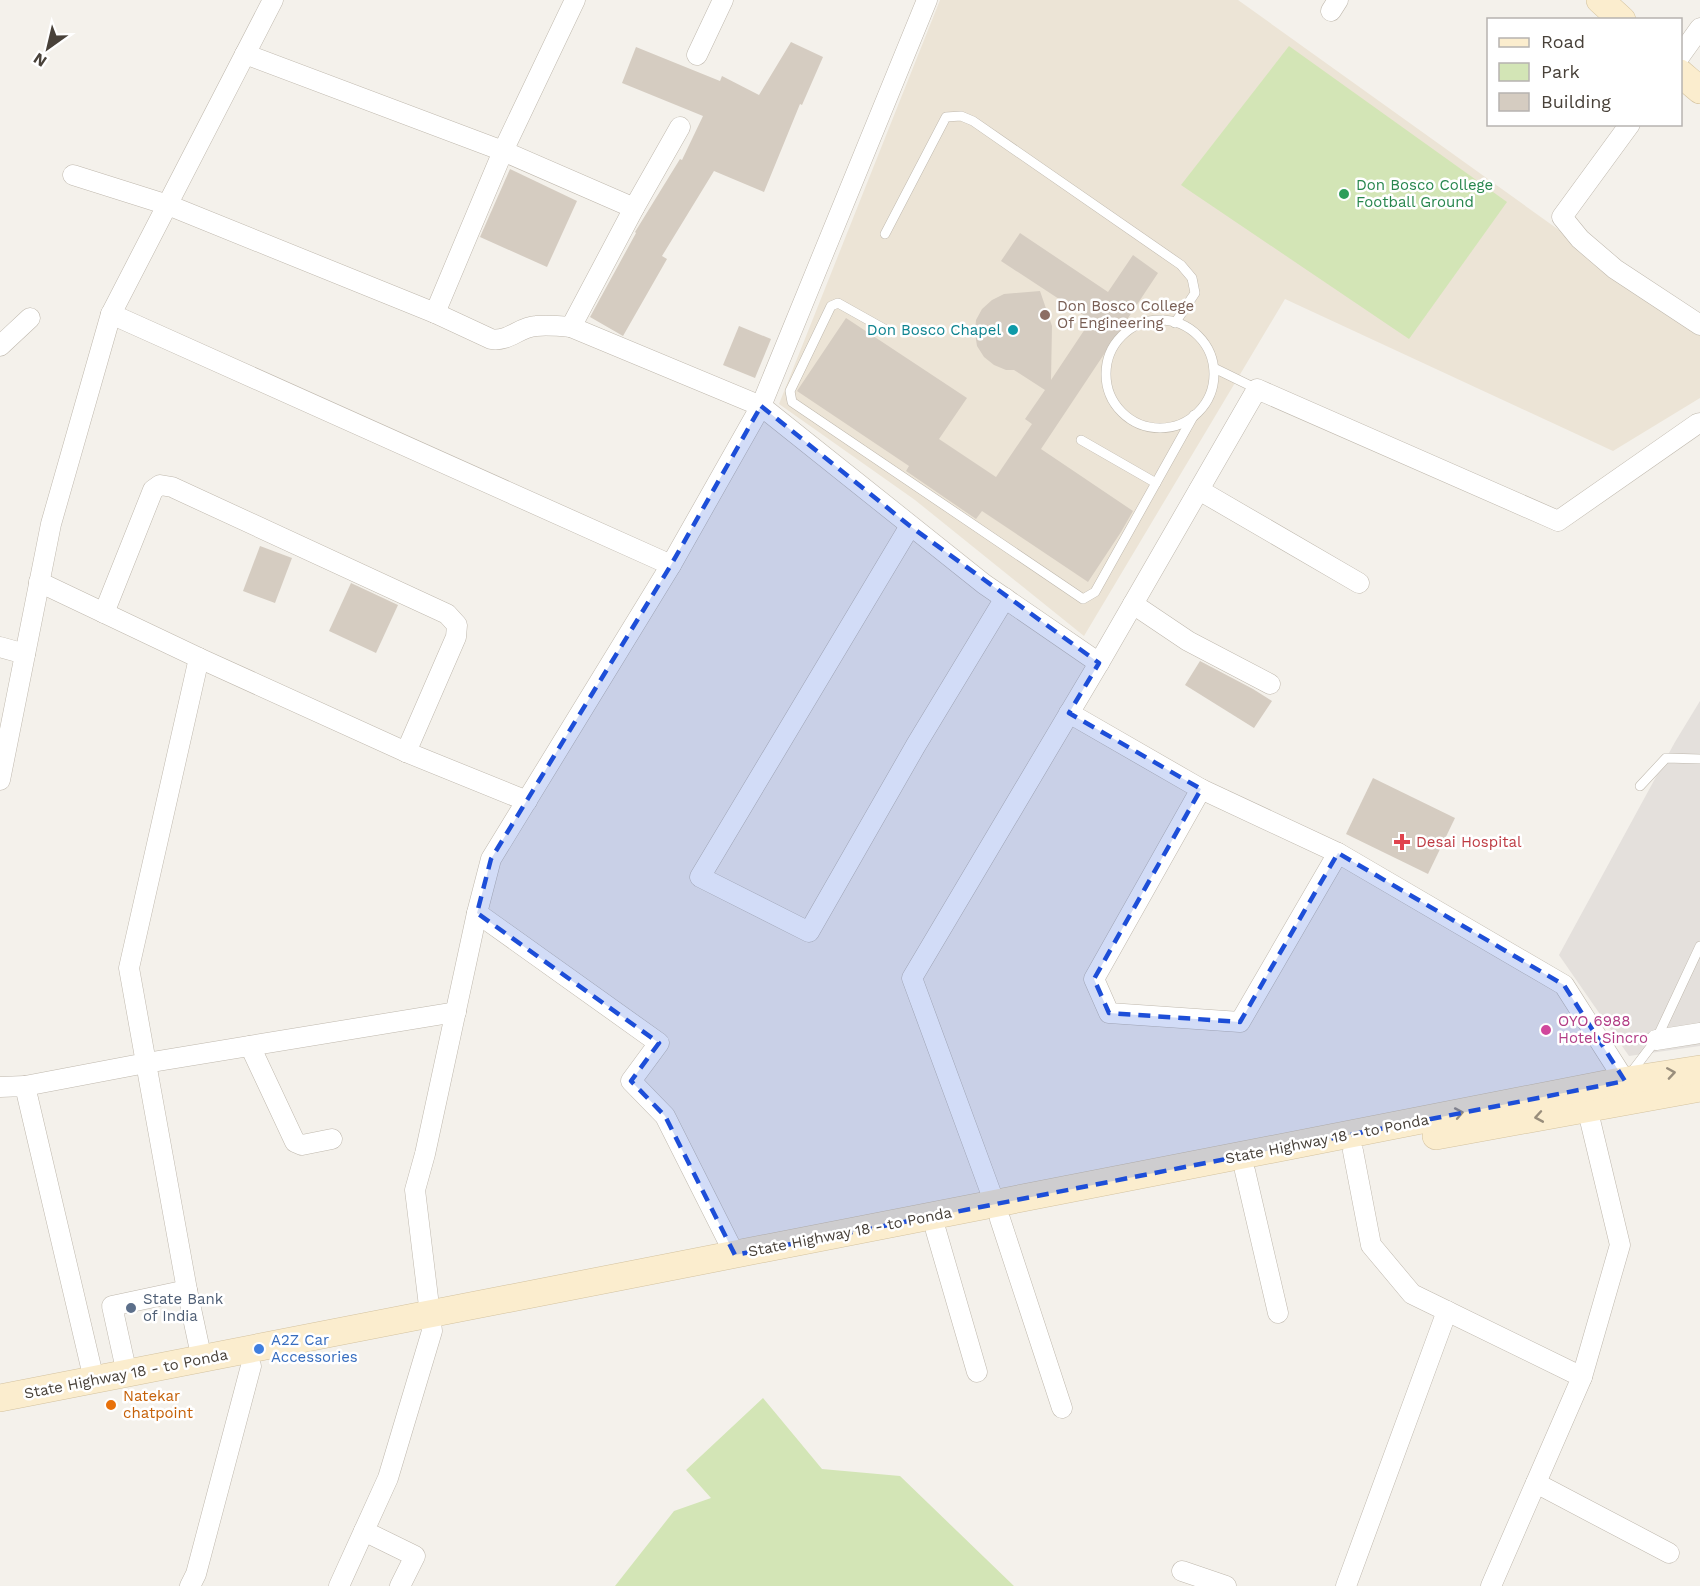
<svg xmlns="http://www.w3.org/2000/svg" width="1700" height="1586" font-family="'Work Sans',sans-serif">
<style>
.industrial{fill:#e4e0dc}
.education{fill:#ece4d6}
.green{fill:#d3e5b6}
.building{fill:#d5ccc1}
.lines{fill:none;stroke-linecap:round;stroke-linejoin:round}
.lane-casing{stroke:#bfb8ad;stroke-width:10}
.street-casing{stroke:#bfb8ad;stroke-width:21}
.secondary-casing{stroke:#d3c29f;stroke-width:28}
.lane{stroke:#fff;stroke-width:9}
.street{stroke:#fff;stroke-width:20}
.secondary{stroke:#fbedce;stroke-width:27}
.oneway{stroke:#998e7c}
.marked{fill:#1d4ed8;fill-opacity:0.2;stroke:#1d4ed8;stroke-width:4.5;stroke-dasharray:12 8;stroke-linejoin:round}
.leisure-dot{fill:#2e9e5b;stroke:#fff;stroke-width:2}
.education-dot{fill:#8d6e63;stroke:#fff;stroke-width:2}
.culture-dot{fill:#0f9aa8;stroke:#fff;stroke-width:2}
.health-dot{fill:#e0444e;stroke:#fff;stroke-width:2}
.hotel-dot{fill:#d1479c;stroke:#fff;stroke-width:2}
.service-dot{fill:#5c6f8a;stroke:#fff;stroke-width:2}
.shop-dot{fill:#3f7fe0;stroke:#fff;stroke-width:2}
.food-dot{fill:#e8710a;stroke:#fff;stroke-width:2}
.labels{text-anchor:middle;dominant-baseline:central;stroke-width:5;stroke-linejoin:round;paint-order:stroke}
.leisure-label{font-size:15px;fill:#27864d;stroke:#fff;text-anchor:start}
.education-label{font-size:15px;fill:#785e54;stroke:#fff;text-anchor:start}
.culture-label{font-size:15px;fill:#0d838f;stroke:#fff;text-anchor:end}
.health-label{font-size:15px;fill:#be3a42;stroke:#fff;text-anchor:start}
.hotel-label{font-size:15px;fill:#b23c85;stroke:#fff;text-anchor:start}
.street-label{font-size:15px;fill:#484139;stroke:#fff}
.service-label{font-size:15px;fill:#4e5e75;stroke:#fff;text-anchor:start}
.shop-label{font-size:15px;fill:#366cbe;stroke:#fff;text-anchor:start}
.food-label{font-size:15px;fill:#c56008;stroke:#fff;text-anchor:start}
</style>
<rect width="100%" height="100%" fill="#f4f1eb"/>
<!-- industrial -->
<polygon class="industrial" points="1700,701 1700,1046 1629,1056 1559,955 1675,742"/>
<!-- education -->
<polygon class="education" points="940,0 1238,0 1700,331 1700,398 1613,451 1285,299 1084,636 915,500 779,404"/>
<!-- green -->
<g class="green">
<polygon points="1289,46 1507,202 1409,339 1181,185"/>
<polygon points="763,1398 822,1469 900,1476 1014,1586 615,1586 674,1511 711,1498 686,1470"/>
</g>
<!-- building -->
<g class="building">
<polygon points="791,42 823,57 802,105 800,104 764,192 714,171 662,256 667,259 623,336 590,317 636,233 635,232 680,159 682,160 703,116 622,83 636,47 720,81 722,76 759,95"/>
<polygon points="510,169 577,201 547,267 480,237"/>
<polygon points="1020,233 1108,292 1133,255 1158,273 1041,449 1133,511 1121,532 1088,582 982,511 976,519 906,471 909,466 797,391 846,318 967,398 939,439 996,477 1032,424 1025,419 1045,390 1014,370 1006,370 994,365 984,357 977,346 975,333 976,320 982,309 992,300 1004,294 1040,291 1052,326 1051,380 1091,320 1001,261"/>
<polygon points="739,326 771,339 755,378 723,365"/>
<polygon points="260,546 292,558 275,603 243,591"/>
<polygon points="351,583 398,605 376,653 329,631"/>
<polygon points="1200,661 1253,689 1272,701 1254,728 1185,685"/>
<polygon points="1373,778 1455,818 1428,874 1346,834"/>
</g>
<g class="lines">
<!-- lane casing -->
<g class="lane-casing">
<g id="lane">
<polyline points="885,234 946,117 961,116 973,121 1181,265 1192,278 1195,293 1175,323"/>
<circle cx="1160" cy="374" r="54"/>
<polyline points="888,331 838,303 831,306 790,391 792,402 1083,599 1095,592 1194,415"/>
<polyline points="1214,368 1257,389"/>
<polyline points="1081,440 1156,483"/>
<polyline points="1640,786 1666,758 1700,759"/>
<polyline points="1630,1074 1656,1040 1700,946"/>
</g>
</g>
<!-- street casing -->
<g class="street-casing">
<g id="street">
<polyline points="273,0 111,314 671,565 491,859 477,913 659,1043 631,1081 665,1116 735,1255"/>
<polyline points="927,0 761,406 984,584 1099,663 1257,389 1558,521 1697,424 1700,423"/>
<polyline points="1331,11 1338,0"/>
<polyline points="245,54 503,151 634,208"/>
<polyline points="697,55 723,0"/>
<polyline points="1680,56 1700,28"/>
<polyline points="1630,124 1562,217 1580,239 1615,269 1700,325"/>
<polyline points="73,175 168,205 435,313 503,151 575,0"/>
<path d="M 435,313 L 491,339 C 509,342 519,327 536,326 C 547,325 560,326 571,327"/>
<polyline points="0,346 30,318"/>
<polyline points="1199,490 1359,583"/>
<polyline points="910,526 700,877 809,932 916,745 1005,598"/>
<polyline points="671,565 761,406 571,327 634,208 680,127"/>
<polyline points="1133,604 1188,641 1270,684"/>
<polyline points="104,613 153,490 160,485 172,487 447,614 457,625 456,637 406,752"/>
<polyline points="0,647 25,654"/>
<polyline points="199,658 406,752 527,801"/>
<polyline points="1069,713 1201,789 1094,979 1109,1013 1240,1022 1338,853 1564,985 1625,1081 1627,1091"/>
<polyline points="0,780 51,524 111,314"/>
<polyline points="1201,789 1338,853"/>
<polyline points="1656,1040 1700,1033"/>
<polyline points="250,1046 295,1142 302,1145 332,1139"/>
<polyline points="25,1086 146,1063 129,968 199,658 39,582"/>
<polyline points="0,1087 25,1086 94,1380"/>
<polyline points="1353,1151 1371,1245 1412,1294 1582,1377 1491,1586"/>
<polyline points="1245,1171 1278,1313"/>
<polyline points="995,1204 912,978 1099,663"/>
<polyline points="1000,1219 1062,1408"/>
<polyline points="936,1231 977,1372"/>
<polyline points="187,1290 146,1063 456,1012"/>
<polyline points="127,1374 112,1306 187,1290 202,1360"/>
<polyline points="1582,1377 1620,1245 1584,1095"/>
<polyline points="1536,1483 1669,1553"/>
<polyline points="364,1531 415,1556 400,1586"/>
<polyline points="1182,1571 1226,1586"/>
<polyline points="190,1586 196,1574 251,1366"/>
<polyline points="339,1586 388,1478 432,1331 415,1190 425,1154 477,913"/>
<polyline points="1346,1586 1447,1311"/>
</g>
</g>
<!-- secondary casing -->
<g class="secondary-casing">
<g id="secondary">
<polyline points="1600,0 1622,20"/>
<polyline points="1680,73 1700,90"/>
<polyline points="1436,1136 1700,1088"/>
<polyline points="0,1398 1616,1082 1700,1069"/>
</g>
</g>
<!-- lane -->
<use href="#lane" class="lane"/>
<!-- street -->
<use href="#street" class="street"/>
<!-- secondary -->
<use href="#secondary" class="secondary"/>
</g>
<!-- one-way arrows -->
<defs><path id="oneway-chevron" d="M-2-3.5L2.5 0L-2 3.5" fill="none" stroke-width="1.6" stroke-linecap="round" stroke-linejoin="round" transform="scale(1.5)"/></defs>
<g class="oneway">
<use href="#oneway-chevron" transform="translate(1671 1073) rotate(-9)"/>
<use href="#oneway-chevron" transform="translate(1459 1113) rotate(-11)"/>
<use href="#oneway-chevron" transform="translate(1539 1117) rotate(170)"/>
</g>
<!-- marked area -->
<path class="marked" d="M 761,406 L 910,526 L 1099,663 L 1069,713 L 1201,789 L 1094,979 L 1109,1013 L 1240,1022 L 1338,853 L 1564,985 L 1625,1081 L 735,1255 L 665,1116 L 631,1081 L 659,1043 L 477,913 L 491,859 L 671,565 Z"/>
<!-- markers -->
<circle class="leisure-dot" cx="1344" cy="194" r="6"/>
<circle class="education-dot" cx="1045" cy="315" r="6"/>
<circle class="culture-dot" cx="1013" cy="330" r="6"/>
<path class="health-dot" d="M1399 833h6v6h6v6h-6v6h-6v-6h-6v-6h6z"/>
<circle class="hotel-dot" cx="1546" cy="1030" r="6"/>
<circle class="service-dot" cx="131" cy="1308" r="6"/>
<circle class="shop-dot" cx="259" cy="1349" r="6"/>
<circle class="food-dot" cx="111" cy="1405" r="6"/>
<g class="labels">
<!-- leisure labels -->
<g class="leisure-label">
<text x="1356" y="185">Don Bosco College<tspan x="1356" dy="17">Football Ground</tspan></text>
</g>
<!-- education labels -->
<g class="education-label">
<text x="1057" y="306">Don Bosco College<tspan x="1057" dy="17">Of Engineering</tspan></text>
</g>
<!-- culture labels -->
<g class="culture-label">
<text x="1001" y="330">Don Bosco Chapel</text>
</g>
<!-- health labels -->
<g class="health-label">
<text x="1416" y="842">Desai Hospital</text>
</g>
<!-- hotel labels -->
<g class="hotel-label">
<text x="1558" y="1021">OYO 6988<tspan x="1558" dy="17">Hotel Sincro</tspan></text>
</g>
<!-- street labels -->
<g class="street-label">
<text transform="translate(1327 1139) rotate(-11)">State Highway 18 - to Ponda</text>
<text transform="translate(850 1232) rotate(-11)">State Highway 18 - to Ponda</text>
<text transform="translate(126 1374) rotate(-11)">State Highway 18 - to Ponda</text>
</g>
<!-- service labels -->
<g class="service-label">
<text x="143" y="1299">State Bank<tspan x="143" dy="17">of India</tspan></text>
</g>
<!-- shop labels -->
<g class="shop-label">
<text x="271" y="1340">A2Z Car<tspan x="271" dy="17">Accessories</tspan></text>
</g>
<!-- food labels -->
<g class="food-label">
<text x="123" y="1396">Natekar<tspan x="123" dy="17">chatpoint</tspan></text>
</g>
</g>
<!-- legend -->
<rect x="1487" y="18" width="195" height="108" fill="#ffffff" stroke="#b6b3b0" stroke-width="1.5"/>
<rect x="1499" y="38" width="30" height="9" fill="#fbedce" stroke="#b6b3b0" stroke-width="1.5"/>
<text x="1541" y="48" font-size="18" fill="#484139">Road</text>
<rect x="1499" y="63" width="30" height="18" fill="#d3e5b6" stroke="#b6b3b0" stroke-width="1.5"/>
<text x="1541" y="78" font-size="18" fill="#484139">Park</text>
<rect x="1499" y="93" width="30" height="18" fill="#d5ccc1" stroke="#b6b3b0" stroke-width="1.5"/>
<text x="1541" y="108" font-size="18" fill="#484139">Building</text>
<!-- north arrow -->
<g transform="translate(48 48) rotate(214)" stroke="#ffffff" stroke-width="4.5" paint-order="stroke">
<path d="M0-4.5L10 22L0 15L-10 22Z" fill="#484139"/>
<text y="-9" font-size="16" font-weight="bold" text-anchor="middle" fill="#484139">N</text>
</g>
</svg>
